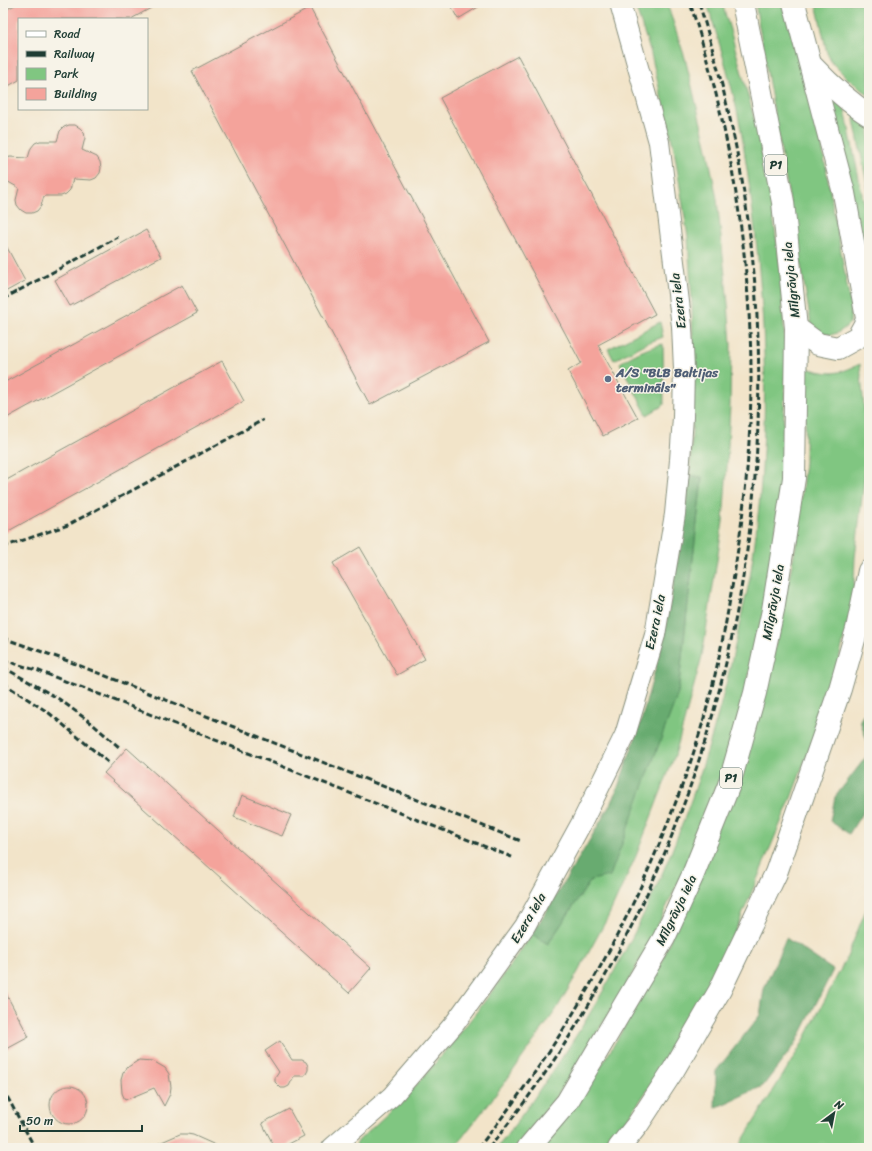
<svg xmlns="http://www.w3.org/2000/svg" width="872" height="1151" font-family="Sriracha,sans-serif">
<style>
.green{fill:#80c681;stroke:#50825a}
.forest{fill:#68ab6f;stroke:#447452}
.building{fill:#f4a39b}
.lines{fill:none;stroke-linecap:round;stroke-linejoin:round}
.tertiary-casing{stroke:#88907e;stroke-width:22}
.primary-casing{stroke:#88907e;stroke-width:24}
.tertiary{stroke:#fff;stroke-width:20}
.primary{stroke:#fff;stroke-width:22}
.rail{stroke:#1f3d34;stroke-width:3;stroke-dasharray:6 3;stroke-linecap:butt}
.service-dot{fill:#5c6f8a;stroke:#f7f3e8;stroke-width:1.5}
.labels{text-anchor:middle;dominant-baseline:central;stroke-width:3;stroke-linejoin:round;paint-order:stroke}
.shield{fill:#f7f3e8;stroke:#60746a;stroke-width:1}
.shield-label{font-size:12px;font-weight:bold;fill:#1f3d34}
.street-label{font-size:13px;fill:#1f3d34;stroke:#f7f3e8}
.service-label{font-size:13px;font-weight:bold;fill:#4e5e75;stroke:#f7f3e8;text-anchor:start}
</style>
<rect width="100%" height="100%" fill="#f7f3e8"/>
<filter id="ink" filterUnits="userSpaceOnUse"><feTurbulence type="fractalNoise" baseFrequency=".025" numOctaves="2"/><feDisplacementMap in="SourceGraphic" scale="8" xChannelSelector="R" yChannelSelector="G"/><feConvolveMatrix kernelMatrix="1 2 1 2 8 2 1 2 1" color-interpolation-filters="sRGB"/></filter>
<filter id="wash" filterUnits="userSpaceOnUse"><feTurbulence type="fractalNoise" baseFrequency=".012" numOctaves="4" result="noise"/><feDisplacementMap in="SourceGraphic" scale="16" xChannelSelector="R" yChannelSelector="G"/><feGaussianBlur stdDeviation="0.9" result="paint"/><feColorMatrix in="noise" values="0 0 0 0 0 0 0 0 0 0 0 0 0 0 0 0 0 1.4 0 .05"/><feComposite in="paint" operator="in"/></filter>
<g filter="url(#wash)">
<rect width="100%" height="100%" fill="#f2e4c9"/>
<!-- green -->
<g class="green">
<path d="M 634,3 L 667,3 L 685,58 L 708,153 L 717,199 L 728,304 L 731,344 L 730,405 L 727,466 L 723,522 L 702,656 L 675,755 L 636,856 L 608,917 L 578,972 L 556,1010 L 503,1085 L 454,1148 L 354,1148 L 359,1140 C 378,1122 399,1104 416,1085 C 459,1037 497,987 532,934 L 548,944 L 591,880 L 646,777 L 678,693 L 702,478 L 690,475 L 694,389 L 692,304 L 688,237 L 674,149 L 650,50 Z"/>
<path d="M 707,3 L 722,3 L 731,33 L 756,125 L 770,195 L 780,265 L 786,360 L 781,490 L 765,611 L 736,728 L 705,823 L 684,870 L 648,946 L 618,999 L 557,1096 L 515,1148 L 497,1148 C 545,1086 590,1019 626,949 C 680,847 717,736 740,622 C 744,603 750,583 752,563 C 767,462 768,360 758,259 C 755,227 751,195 746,163 C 744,149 742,134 739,120 C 731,81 719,42 707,3 Z"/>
<path d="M 755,3 L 782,3 L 817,118 L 851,308 L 850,323 C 835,338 825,339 811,323 Z"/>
<polygon points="816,3 869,3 869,104 865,101 869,95 847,78 832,63 827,53"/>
<polygon points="830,97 845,109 869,229 869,272 867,278"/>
<polygon points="855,116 869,124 869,194 854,120"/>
<polygon points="660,322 663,337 647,343 614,360 608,349"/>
<path d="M 663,344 L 664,405 L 647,415 L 620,363 C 634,354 647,348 663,344 Z"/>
<path d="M 860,364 L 865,419 L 865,472 L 855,558 L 853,603 L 830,694 L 791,798 L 725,956 L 688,1030 L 608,1148 L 541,1148 L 579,1100 L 605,1060 L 662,962 L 772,661 L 796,545 L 805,462 L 806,368 C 832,375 836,375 860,364 Z"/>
<polygon points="869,902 869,1148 738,1148 802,1044 847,957"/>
</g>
<!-- forest -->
<g class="forest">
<polygon points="690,475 702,477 678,693 610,876 591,880 548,944 532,934 585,848 614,798 640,725 663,640 680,547"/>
<polygon points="869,706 869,747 860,720"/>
<polygon points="869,753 869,802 849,834 830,821 835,797"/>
<polygon points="786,938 833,970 796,1043 763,1086 715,1108 716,1071 760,1015 764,989"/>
</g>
<g id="blocks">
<!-- building -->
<g class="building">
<polygon points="19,3 160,3 131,19 19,19 19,80 3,89 3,11"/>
<polygon points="449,3 485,3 458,19"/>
<polygon points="310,8 489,342 370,405 192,71"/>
<polygon points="518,56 655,314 598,345 638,418 603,436 568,371 581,363 440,98"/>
<polygon points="69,125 75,125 80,128 84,132 85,138 82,150 97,157 100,162 101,168 100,173 96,178 91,180 73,179 70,190 66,194 61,196 44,196 41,206 37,211 32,213 26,213 21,210 17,205 16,200 19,188 3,179 3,160 10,157 28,158 31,148 35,143 40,141 57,141 60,131 64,127"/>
<polygon points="146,230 161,257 70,306 55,280"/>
<polygon points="3,240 25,281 3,293"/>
<polygon points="182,285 197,313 3,420 3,383"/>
<polygon points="222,361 244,401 3,534 3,482"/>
<polygon points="360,547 425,659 397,675 333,563"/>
<polygon points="127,748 371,968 349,993 104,773"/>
<polygon points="242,795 291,815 282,836 234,817"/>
<polygon points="3,988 29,1037 3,1051"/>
<polygon points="280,1041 292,1060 302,1060 306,1062 308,1066 308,1070 306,1074 303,1076 294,1076 289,1086 285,1088 281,1088 275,1082 275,1078 279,1072 265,1051"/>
<polygon points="139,1060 153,1061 165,1068 169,1074 171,1087 170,1094 164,1106 154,1088 125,1100 122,1093 121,1080 123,1073 128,1067"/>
<circle cx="69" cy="1105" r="19"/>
<polygon points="289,1109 304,1136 281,1148 275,1148 262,1123"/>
<polygon points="180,1134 187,1134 193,1135 222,1148 148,1148"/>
</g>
</g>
</g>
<g filter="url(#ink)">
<use href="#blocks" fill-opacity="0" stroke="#88907e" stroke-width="1"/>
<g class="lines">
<!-- tertiary casing -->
<g class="tertiary-casing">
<polyline id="tertiary" points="332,1148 392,1096 455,1023 525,926 582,822 625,735 655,635 675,514 680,460 683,417 684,369 682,326 659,142 620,3"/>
</g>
<!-- primary casing -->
<g class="primary-casing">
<g id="primary">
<polyline points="794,3 844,193 869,329"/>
<path d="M 813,67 C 831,86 847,101 869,115"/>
<polyline points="796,328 818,344 838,348 858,337 869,317"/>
<polyline points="528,1148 567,1102 664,938 692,877 729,785 755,693 773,610 794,478 796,328 783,202 743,3"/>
<polyline points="619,1148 638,1124 674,1069 720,990 776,873 840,689 857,629 869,571"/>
</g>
</g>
<!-- tertiary -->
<use href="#tertiary" class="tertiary"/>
<!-- primary -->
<use href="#primary" class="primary"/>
<!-- rail -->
<g class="rail">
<polyline points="3,299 118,237"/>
<polyline points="3,547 68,525 263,420"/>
<polyline points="3,638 68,661 521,841"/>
<polyline points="3,660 39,671 109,698 514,858"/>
<polyline points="3,667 59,699 90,722 119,747"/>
<polyline points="3,683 49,713 109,763"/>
<polyline points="3,1089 35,1148"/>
<path d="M 478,1148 C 559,1048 624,937 670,817 C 679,794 688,771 695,748 C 712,695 723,642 732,587 C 746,504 754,417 750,332 C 745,220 725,110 690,3"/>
<path d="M 489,1148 C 530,1097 567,1044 599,987 C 735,749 787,464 744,193 C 734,128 718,65 699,3"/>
</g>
</g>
</g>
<!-- markers -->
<circle class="service-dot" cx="608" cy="379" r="4"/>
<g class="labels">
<!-- shield labels -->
<g class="shield">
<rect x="765" y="155" width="22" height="20" rx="3"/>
<rect x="720" y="768" width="22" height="20" rx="3"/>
</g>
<g class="shield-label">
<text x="776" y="165">P1</text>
<text x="731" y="778">P1</text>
</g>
<!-- street labels -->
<g class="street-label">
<text transform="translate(791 280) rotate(-96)">Mīlgrāvja iela</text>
<text transform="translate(678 301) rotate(-97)">Ezera iela</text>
<text transform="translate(773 602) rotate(-80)">Mīlgrāvja iela</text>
<text transform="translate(655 622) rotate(-78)">Ezera iela</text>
<text transform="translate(676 910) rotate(-64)">Mīlgrāvja iela</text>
<text transform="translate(528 918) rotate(-59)">Ezera iela</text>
</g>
<!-- service labels -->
<g class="service-label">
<text x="616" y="372">A/S "BLB Baltijas<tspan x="616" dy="15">termināls"</tspan></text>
</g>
</g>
<!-- margin -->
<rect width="872" height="1151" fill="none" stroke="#f7f3e8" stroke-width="16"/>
<!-- legend -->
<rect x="18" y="18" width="130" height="92" fill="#f7f3e8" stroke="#a1aaa0"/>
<rect x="26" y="31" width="20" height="6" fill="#ffffff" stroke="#a1aaa0"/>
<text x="54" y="38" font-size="12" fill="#1f3d34">Road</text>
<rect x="26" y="51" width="20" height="6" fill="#1f3d34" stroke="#a1aaa0"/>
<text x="54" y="58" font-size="12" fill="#1f3d34">Railway</text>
<rect x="26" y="68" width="20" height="12" fill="#80c681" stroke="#a1aaa0"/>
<text x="54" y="78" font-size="12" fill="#1f3d34">Park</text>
<rect x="26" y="88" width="20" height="12" fill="#f4a39b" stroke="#a1aaa0"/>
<text x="54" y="98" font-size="12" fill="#1f3d34">Building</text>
<!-- north arrow -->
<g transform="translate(834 1113) rotate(32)" stroke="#f7f3e8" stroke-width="3" paint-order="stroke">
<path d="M0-3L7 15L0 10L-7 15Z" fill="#1f3d34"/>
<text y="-6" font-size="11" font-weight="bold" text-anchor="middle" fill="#1f3d34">N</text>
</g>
<!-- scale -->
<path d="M20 1125v6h122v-6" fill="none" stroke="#1f3d34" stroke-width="2"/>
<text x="26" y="1125" font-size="12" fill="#1f3d34" stroke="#f7f3e8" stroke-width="3" paint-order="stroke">50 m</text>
</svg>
